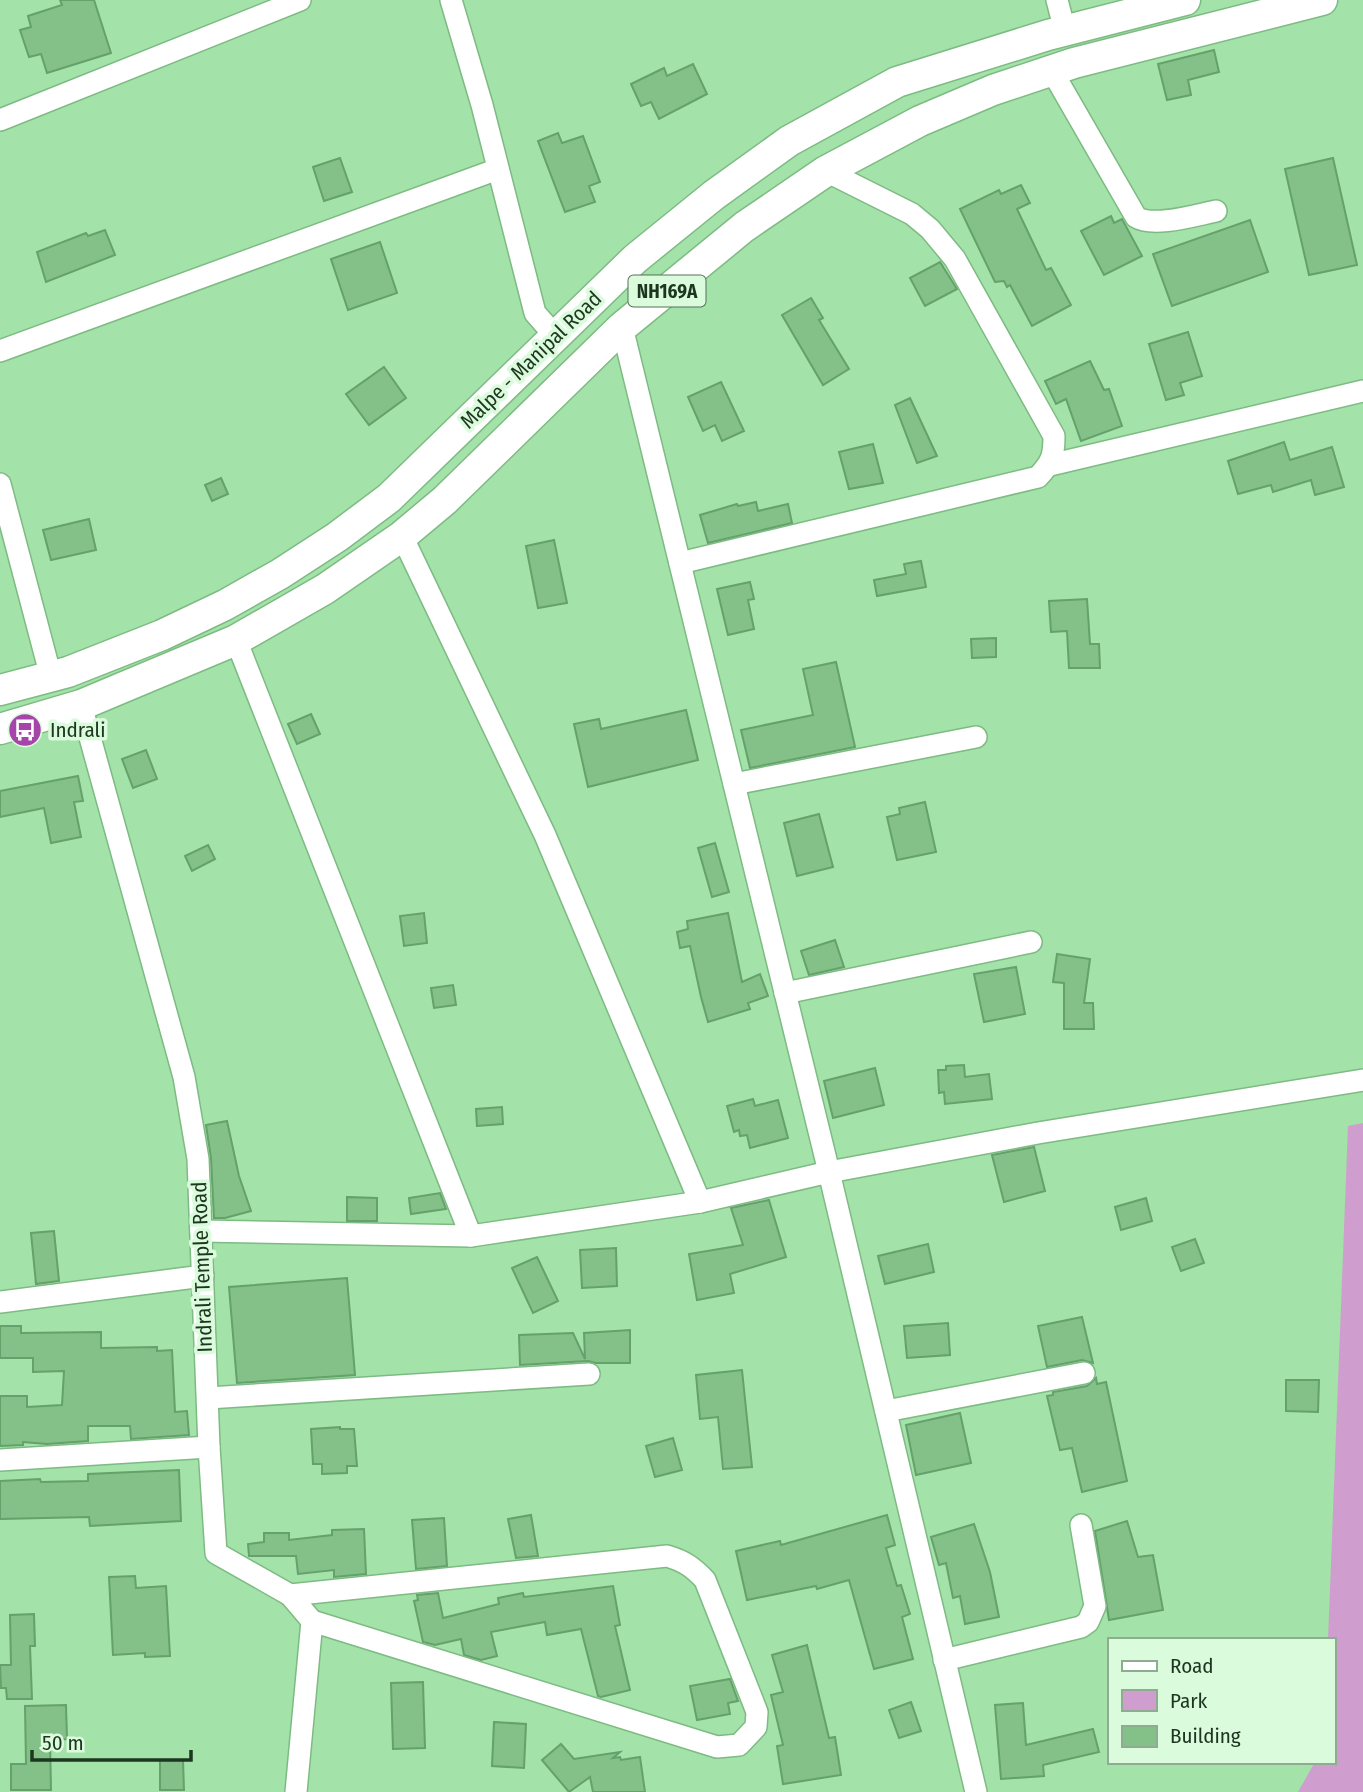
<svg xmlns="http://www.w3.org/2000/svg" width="1363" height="1792" font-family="'Fira Sans Condensed',sans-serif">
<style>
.green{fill:#d09dcf}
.building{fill:#83c188;stroke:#65a16b;stroke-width:2}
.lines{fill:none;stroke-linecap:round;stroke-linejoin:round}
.minor-casing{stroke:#7dbb83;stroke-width:24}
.highway-casing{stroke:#7dbb83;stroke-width:33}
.minor{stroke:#fff;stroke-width:21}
.highway{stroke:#fff;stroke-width:30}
.labels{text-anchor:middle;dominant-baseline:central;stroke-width:7;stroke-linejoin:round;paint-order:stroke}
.shield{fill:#dbfbdd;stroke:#567158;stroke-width:2}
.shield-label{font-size:19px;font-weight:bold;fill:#1d361f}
.street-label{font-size:21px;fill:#1d361f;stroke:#dbfbdd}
.poi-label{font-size:21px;fill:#1d361f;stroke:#dbfbdd;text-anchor:start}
</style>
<rect width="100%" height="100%" fill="#a3e2a8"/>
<!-- green -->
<polygon class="green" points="1363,1123 1363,1792 1298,1792 1315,1762 1333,1762 1333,1640 1328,1640 1348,1126"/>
<!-- building -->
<g class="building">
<polygon points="60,0 94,0 111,53 47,73 41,54 29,57 20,30 31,27 28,16 62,5"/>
<polygon points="1214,50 1219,72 1188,80 1191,95 1167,100 1158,64"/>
<polygon points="693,64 707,94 659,119 651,102 641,106 631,84 664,68 667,76"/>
<polygon points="558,133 562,143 583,136 600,182 589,186 595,202 565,212 538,141"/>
<polygon points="340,158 352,192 324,201 313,167"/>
<polygon points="1333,158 1357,265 1309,275 1285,169"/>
<polygon points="1021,185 1030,203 1017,209 1046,270 1051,268 1071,305 1032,326 1010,285 1007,287 1004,281 995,282 960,209 999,190 1001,194"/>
<polygon points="1111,216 1114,223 1122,219 1142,256 1104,275 1081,231"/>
<polygon points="1250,220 1268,272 1172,306 1153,254"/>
<polygon points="105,230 115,255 46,282 37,252 86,233 88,236"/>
<polygon points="380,242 397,293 348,310 331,259"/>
<polygon points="940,262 957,289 925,306 910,278"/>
<polygon points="811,298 823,318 819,320 849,369 823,385 782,315"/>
<polygon points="1188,332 1202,376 1180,383 1184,395 1166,400 1149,344"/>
<polygon points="1090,361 1104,390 1109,389 1122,426 1081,441 1066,399 1056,404 1045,381"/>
<polygon points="384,367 406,398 369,425 346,394"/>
<polygon points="721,382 744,431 722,441 715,425 703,431 688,397"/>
<polygon points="910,398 937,456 917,463 895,405"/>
<polygon points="1284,442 1290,460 1332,447 1344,487 1315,495 1311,480 1273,492 1271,485 1238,494 1228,461"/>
<polygon points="873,444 883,483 849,489 839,452"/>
<polygon points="221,478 228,494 212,501 205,485"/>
<polygon points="756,502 758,511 788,504 792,523 708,543 700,515 737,504 738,506"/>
<polygon points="89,519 96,550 51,560 43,530"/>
<polygon points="554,540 567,603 538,608 526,546"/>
<polygon points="921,561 926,587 877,596 874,580 906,574 904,564"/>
<polygon points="750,582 754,599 748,600 754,629 728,635 717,589"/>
<polygon points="1087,599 1090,644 1099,644 1100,668 1069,668 1067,631 1051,632 1049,601"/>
<polygon points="996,638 996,657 972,658 971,639"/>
<polygon points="836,662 855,747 750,768 741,730 813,715 803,669"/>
<polygon points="686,710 698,760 588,787 574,724 599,719 601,729"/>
<polygon points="311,714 320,734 297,744 288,724"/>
<polygon points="146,750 157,779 133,788 122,759"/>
<polygon points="78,776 83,801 74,802 81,837 51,843 44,808 0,817 0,791"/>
<polygon points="925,802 936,852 897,860 887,817 900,814 899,808"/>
<polygon points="819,814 833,867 797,876 784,823"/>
<polygon points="715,843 729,892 712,897 698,848"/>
<polygon points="208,845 215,859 192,871 185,856"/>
<polygon points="424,913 427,943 404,946 400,916"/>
<polygon points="728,913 742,982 760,974 768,996 748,1003 750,1009 708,1022 701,997 690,946 680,948 677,932 688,929 687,921"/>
<polygon points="835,940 844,967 809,975 801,951"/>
<polygon points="1057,954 1090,959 1084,1003 1093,1003 1094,1029 1064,1029 1064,983 1053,982"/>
<polygon points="1016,967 1025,1014 984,1022 974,974"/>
<polygon points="453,985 456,1005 434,1008 431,988"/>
<polygon points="964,1065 965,1077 989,1074 992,1099 945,1104 944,1092 939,1093 938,1070 946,1070 946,1066"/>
<polygon points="875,1068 884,1105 833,1118 824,1081"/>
<polygon points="753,1099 755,1106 778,1100 788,1138 750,1148 747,1135 740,1136 739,1130 734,1132 727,1106"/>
<polygon points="502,1107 503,1124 477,1126 476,1109"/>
<polygon points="227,1121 239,1176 251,1211 225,1218 214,1218 211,1158 206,1125"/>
<polygon points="1034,1147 1045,1191 1004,1202 992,1155"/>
<polygon points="440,1193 446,1209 411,1214 409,1198"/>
<polygon points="347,1197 377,1198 377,1221 347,1221"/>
<polygon points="1146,1198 1152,1221 1121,1230 1115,1207"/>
<polygon points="769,1200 786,1257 730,1274 734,1293 697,1300 689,1254 743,1245 731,1208"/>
<polygon points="54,1231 59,1281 36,1284 31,1233"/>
<polygon points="1195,1239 1204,1263 1181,1271 1172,1247"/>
<polygon points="928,1244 934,1272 885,1284 878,1256"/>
<polygon points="616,1248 617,1286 582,1288 580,1250"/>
<polygon points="537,1257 558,1301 533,1313 512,1268"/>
<polygon points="347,1278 355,1375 237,1383 229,1287"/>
<polygon points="1082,1317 1093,1363 1082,1360 1047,1367 1038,1326"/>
<polygon points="948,1323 950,1355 907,1358 904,1326"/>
<polygon points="0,1326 21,1326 21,1333 101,1332 101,1348 157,1347 157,1351 172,1350 175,1412 187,1411 189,1435 131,1439 130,1426 88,1426 88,1441 47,1444 23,1442 23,1445 0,1446 0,1396 27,1396 27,1407 62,1405 64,1371 33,1372 33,1358 0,1358"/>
<polygon points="630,1330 630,1363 596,1363 588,1361 520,1365 519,1335 573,1333 585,1359 584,1333"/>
<polygon points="742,1370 752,1467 723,1469 718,1417 700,1419 696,1375"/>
<polygon points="1096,1378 1097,1384 1106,1382 1127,1481 1082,1492 1072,1448 1060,1450 1047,1396 1053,1395 1053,1392 1087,1386"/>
<polygon points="1286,1380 1319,1380 1318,1412 1286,1411"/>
<polygon points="960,1413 971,1463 916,1475 906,1425"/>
<polygon points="340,1427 340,1429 354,1429 357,1466 347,1466 347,1473 322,1474 322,1464 313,1464 311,1429"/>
<polygon points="673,1438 682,1470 655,1477 646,1446"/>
<polygon points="179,1470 181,1521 90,1526 89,1517 0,1519 0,1481 40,1479 41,1482 88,1481 88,1474"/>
<polygon points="531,1515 538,1556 516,1558 508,1519"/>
<polygon points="887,1515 895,1545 886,1548 897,1586 901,1585 910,1614 902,1617 913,1659 874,1669 849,1580 817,1589 816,1586 747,1600 736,1551 780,1541 781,1545"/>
<polygon points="444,1518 447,1566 416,1569 412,1520"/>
<polygon points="1127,1521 1138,1557 1153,1555 1163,1610 1109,1620 1095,1531"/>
<polygon points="974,1524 990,1572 999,1617 965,1624 960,1596 953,1598 946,1563 939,1565 931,1537"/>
<polygon points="364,1529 366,1574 334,1577 334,1570 298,1574 296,1556 249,1556 248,1544 264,1542 264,1533 289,1533 289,1540 332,1535 332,1530"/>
<polygon points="135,1576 136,1588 166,1586 170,1656 145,1657 145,1653 113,1655 109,1577"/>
<polygon points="613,1586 620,1625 615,1626 630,1690 601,1697 598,1696 581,1629 547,1635 545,1622 491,1632 497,1656 481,1660 464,1655 461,1639 435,1645 423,1642 414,1601 418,1600 417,1595 438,1593 443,1618 499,1604 498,1598 523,1593 524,1597"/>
<polygon points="34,1614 35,1646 30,1646 32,1699 7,1699 6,1688 1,1688 0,1665 11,1665 10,1615"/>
<polygon points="807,1645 829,1738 835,1737 841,1775 783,1784 777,1746 783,1745 771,1695 783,1692 772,1655"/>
<polygon points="730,1679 738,1701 728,1703 730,1714 697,1720 690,1686"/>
<polygon points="423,1682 425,1748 393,1749 391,1683"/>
<polygon points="911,1702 921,1731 899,1738 889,1710"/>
<polygon points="1023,1703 1026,1745 1093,1729 1099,1752 1043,1765 1044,1776 1001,1779 995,1705"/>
<polygon points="66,1705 67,1739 50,1740 51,1790 11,1790 11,1764 26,1764 25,1706"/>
<polygon points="494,1722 526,1724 524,1768 492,1766"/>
<polygon points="561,1744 574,1759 620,1752 613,1758 620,1757 621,1760 640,1757 645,1792 593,1792 590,1777 569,1792 542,1760"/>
<polygon points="160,1760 183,1760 184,1790 160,1790"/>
</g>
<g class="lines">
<!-- minor casing -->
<g class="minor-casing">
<g id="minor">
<polyline points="451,0 482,105 535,313 556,337"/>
<polyline points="1057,0 1065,31"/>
<path d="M 1052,71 L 1136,217 C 1153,228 1196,215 1216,211"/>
<polyline points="0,120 300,0"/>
<polyline points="622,327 829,1172 976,1792"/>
<polyline points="0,351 498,169"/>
<polyline points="1050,465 1363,391"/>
<polyline points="0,484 51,677"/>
<polyline points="402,536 545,835 700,1202"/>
<path d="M 680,563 L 1038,477 C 1052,462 1054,456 1054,436 L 955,259 L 930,229 L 912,214 L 826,171"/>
<polyline points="236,640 471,1236"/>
<polyline points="81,705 184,1077 198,1159 209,1447 216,1553 290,1595 312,1621 296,1792"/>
<polyline points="734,784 976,737"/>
<polyline points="785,993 1031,942"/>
<polyline points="201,1231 471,1236 700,1202 829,1172 1038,1133 1363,1080"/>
<polyline points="0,1302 203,1276"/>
<polyline points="208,1398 589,1374"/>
<polyline points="886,1411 1084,1373"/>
<polyline points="0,1460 209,1447"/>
<path d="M 290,1595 L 667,1556 C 684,1561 693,1567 705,1580 L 757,1712 L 756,1727 L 739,1745 L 717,1747 L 312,1621"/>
<polyline points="944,1660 1081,1627 1088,1622 1095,1606 1081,1525"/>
</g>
</g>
<!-- highway casing -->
<g class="highway-casing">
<g id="highway">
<polyline points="0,690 68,672 162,635 225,605 280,574 337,537 389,498 635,259 714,195 789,141 897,82 1048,35 1185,0"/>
<polyline points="0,729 81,705 236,640 325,589 402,536 445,500 622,327 744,227 826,171 920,121 993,90 1074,63 1322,0"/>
</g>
</g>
<!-- minor -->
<use href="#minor" class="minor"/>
<!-- highway -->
<use href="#highway" class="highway"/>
</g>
<!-- icons -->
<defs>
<g id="bus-disc" transform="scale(1.75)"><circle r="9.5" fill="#a744aa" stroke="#dbfbdd"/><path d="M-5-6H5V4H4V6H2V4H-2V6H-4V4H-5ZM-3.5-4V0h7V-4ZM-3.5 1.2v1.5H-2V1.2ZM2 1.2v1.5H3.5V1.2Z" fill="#fff"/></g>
</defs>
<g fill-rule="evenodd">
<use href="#bus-disc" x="25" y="730"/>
</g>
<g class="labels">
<!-- shield labels -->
<rect class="shield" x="628.5" y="275.5" width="77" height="31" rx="5"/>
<g class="shield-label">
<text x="667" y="291">NH169A</text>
</g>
<!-- street labels -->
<g class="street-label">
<text transform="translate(531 360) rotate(-44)">Malpe - Manipal Road</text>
<text transform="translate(202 1267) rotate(-92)">Indrali Temple Road</text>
</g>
<!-- poi labels -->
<g class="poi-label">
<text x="50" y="730">Indrali</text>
</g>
</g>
<!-- legend -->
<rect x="1108" y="1638" width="228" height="126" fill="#dbfbdd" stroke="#8fac91" stroke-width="2"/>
<rect x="1122" y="1661" width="35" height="10" fill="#ffffff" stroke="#8fac91" stroke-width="2"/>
<text x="1170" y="1673" font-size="21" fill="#1d361f">Road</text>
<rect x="1122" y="1690" width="35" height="21" fill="#d09dcf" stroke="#8fac91" stroke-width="2"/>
<text x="1170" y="1708" font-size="21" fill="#1d361f">Park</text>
<rect x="1122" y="1726" width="35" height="21" fill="#83c188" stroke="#8fac91" stroke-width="2"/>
<text x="1170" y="1743" font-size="21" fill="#1d361f">Building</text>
<!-- scale -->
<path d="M32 1750v10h159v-10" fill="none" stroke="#1d361f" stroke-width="3.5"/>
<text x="42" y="1750" font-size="21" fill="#1d361f" stroke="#dbfbdd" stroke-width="5" paint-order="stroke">50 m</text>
</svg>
